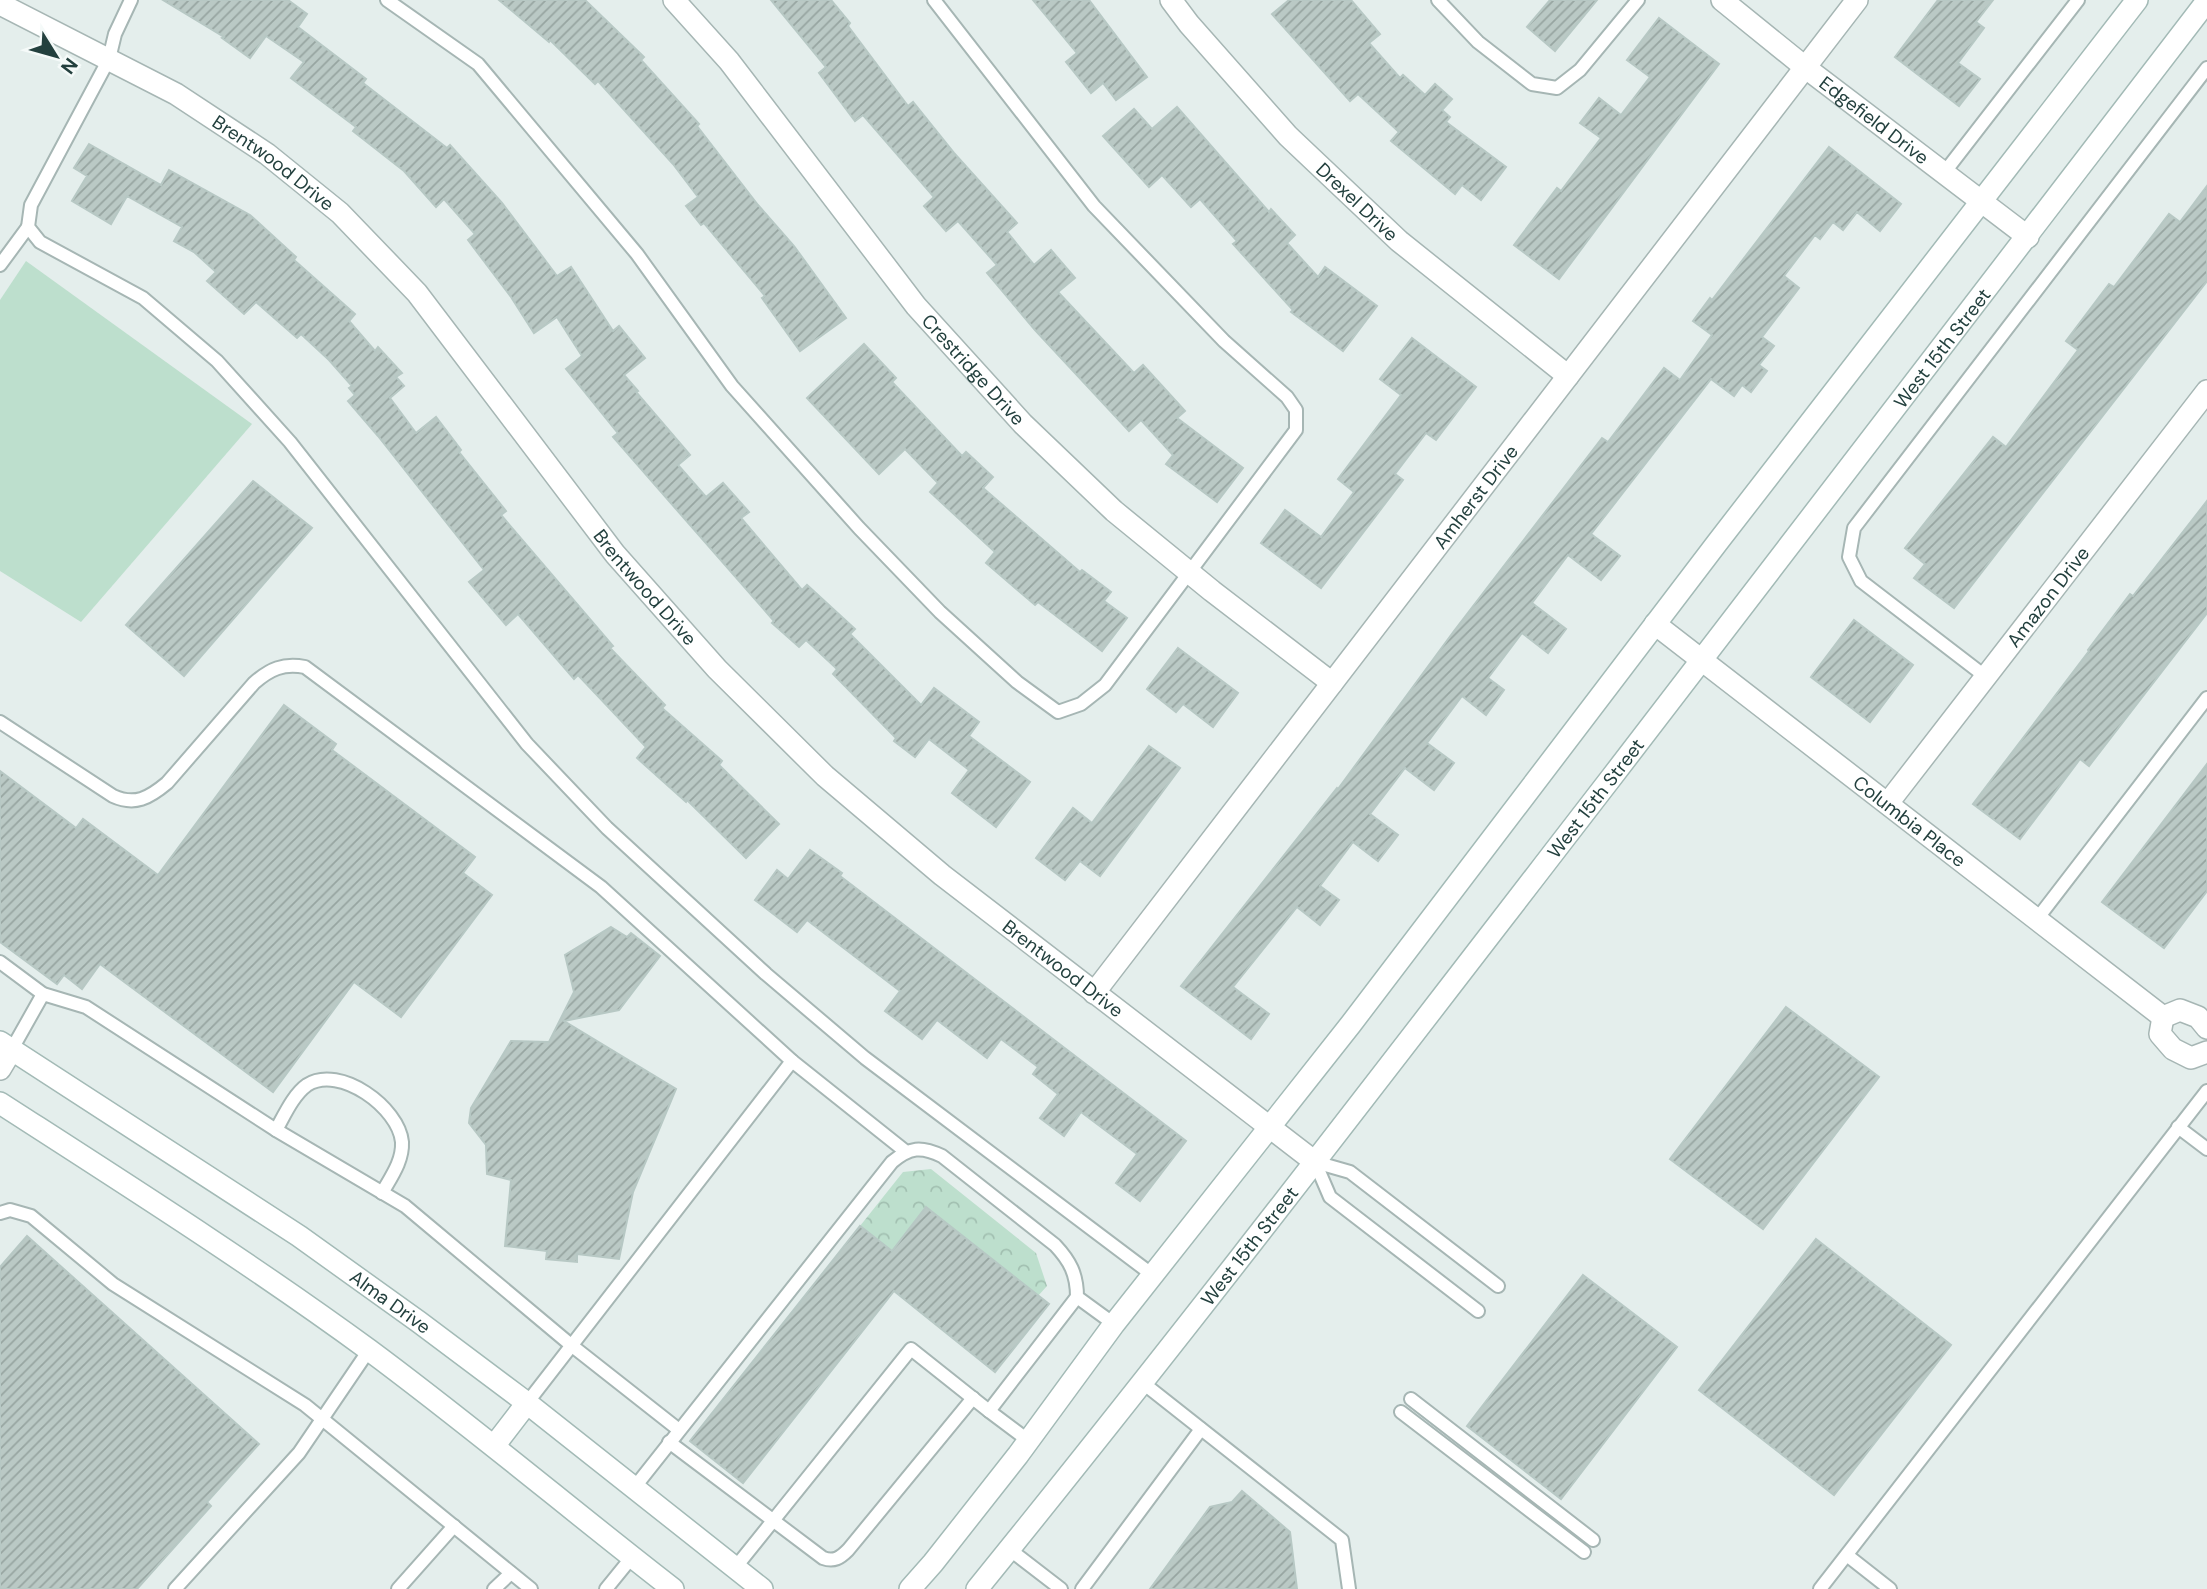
<svg xmlns="http://www.w3.org/2000/svg" width="2207" height="1589" font-family="'DM Sans',sans-serif">
<style>
.park{fill:url(#park-crowns)}
.pitch{fill:#bddfcd}
.building{fill:url(#building-hatch);stroke:#b7c8c4;stroke-width:2}
.lines{fill:none;stroke-linecap:round;stroke-linejoin:round}
.service-casing{stroke:#a6b6b4;stroke-width:16}
.minor-casing{stroke:#a6b6b4;stroke-width:24}
.tertiary-casing{stroke:#a6b6b4;stroke-width:24}
.secondary-casing{stroke:#a3bab6;stroke-width:24}
.service{stroke:#fff;stroke-width:12}
.minor{stroke:#fff;stroke-width:21}
.tertiary{stroke:#fff;stroke-width:21}
.secondary{stroke:#fff;stroke-width:21}
.labels{text-anchor:middle;dominant-baseline:central;stroke-width:5;stroke-linejoin:round;paint-order:stroke}
.street-label{font-size:19px;fill:#23403e;stroke:#f5faf9}
</style>
<defs>
<pattern id="park-crowns" width="20" height="18" patternUnits="userSpaceOnUse" patternTransform="scale(1.75)"><rect width="20" height="18" fill="#bddfcd"/><path d="M2 6a3 3 0 1 1 6 0M12 15a3 3 0 1 1 6 0" fill="none" stroke="#a2c0b1"/></pattern>
<pattern id="building-hatch" width="6" height="6" patternUnits="userSpaceOnUse" patternTransform="scale(1.75)"><rect width="6" height="6" fill="#bac9c5"/><path d="M-1 1l2-2M0 6l6-6M5 7l2-2" fill="none" stroke="#97a5a1"/></pattern>
</defs>
<rect width="100%" height="100%" fill="#e4eeec"/>
<!-- park -->
<polygon class="park" points="931,1169 1036,1253 1047,1286 1038,1296 926,1207 892,1251 860,1226 903,1172"/>
<!-- pitch -->
<polygon class="pitch" points="26,261 252,424 81,622 0,571 0,300"/>
<!-- building -->
<g class="building">
<polygon points="163,0 288,0 307,14 298,27 366,79 363,83 447,148 450,145 502,203 557,276 571,267 613,331 619,326 645,358 624,375 638,391 636,392 690,455 678,465 706,497 723,483 749,512 741,518 802,590 807,585 855,629 850,634 921,705 934,688 979,722 969,736 1030,782 996,827 952,793 969,770 929,739 915,757 894,741 896,738 833,674 837,669 806,640 799,647 772,623 774,621 613,437 618,433 566,369 582,356 557,317 534,333 511,297 468,240 475,234 444,199 436,207 404,171 353,131 356,127 291,78 304,62 266,36 250,58 222,38 224,37"/>
<polygon points="499,0 585,0 644,57 641,60 699,124 697,126 758,205 794,246 846,318 800,351 762,298 765,296 704,223 701,225 686,206 698,197 673,164 598,81 595,84 550,40 549,42"/>
<polygon points="771,0 831,0 850,23 848,26 908,106 913,102 954,153 1017,223 1007,232 1034,265 1051,250 1075,278 1058,292 1134,373 1143,365 1185,411 1177,418 1243,468 1217,502 1166,464 1173,455 1141,420 1129,431 1035,330 987,273 997,265 958,221 946,231 924,206 934,197 863,115 855,121 819,73 826,67"/>
<polygon points="1033,0 1089,0 1147,77 1116,100 1103,83 1091,93 1066,62 1077,53"/>
<polygon points="1289,0 1351,0 1380,34 1369,43 1400,78 1403,75 1425,95 1435,84 1452,99 1442,110 1450,117 1446,122 1506,167 1481,200 1462,185 1455,194 1391,141 1399,132 1358,94 1350,101 1272,14"/>
<polygon points="1550,0 1597,0 1555,51 1527,27"/>
<polygon points="1938,0 1993,0 1976,22 1984,28 1958,63 1980,79 1959,106 1895,57"/>
<polygon points="1659,18 1719,64 1559,279 1514,245 1557,188 1561,191 1601,138 1580,123 1599,98 1621,115 1650,77 1627,60"/>
<polygon points="1177,107 1269,212 1271,209 1295,235 1287,243 1318,277 1325,267 1377,306 1343,351 1291,312 1293,310 1233,244 1237,241 1200,199 1191,207 1162,175 1149,187 1103,136 1134,109 1152,129"/>
<polygon points="89,144 161,185 169,170 250,215 296,257 294,260 355,314 349,321 375,351 378,347 402,373 396,377 404,386 390,398 416,433 436,417 461,450 459,452 506,511 501,515 613,646 610,648 665,705 662,708 722,761 719,765 779,824 746,858 687,800 686,802 637,758 646,747 578,675 574,679 518,614 506,625 469,582 484,570 378,436 348,401 355,395 349,388 352,386 329,360 301,334 297,338 256,302 244,314 207,281 216,272 194,252 174,241 182,227 127,196 111,224 72,201 87,176 74,168"/>
<polygon points="1829,147 1901,204 1880,231 1857,212 1843,230 1833,222 1820,239 1815,235 1784,276 1799,288 1762,337 1774,346 1759,365 1767,371 1751,392 1742,385 1734,396 1711,379 1591,534 1620,556 1601,580 1568,555 1532,603 1566,629 1548,653 1522,633 1488,678 1504,690 1486,715 1462,696 1427,743 1454,763 1434,790 1405,768 1370,814 1398,835 1378,861 1353,842 1320,886 1339,900 1320,925 1297,907 1233,987 1269,1014 1251,1039 1181,986 1337,788 1338,789 1454,631 1602,438 1608,442 1664,368 1680,380 1712,335 1693,321 1710,298 1712,300"/>
<polygon points="2207,186 2207,281 1954,608 1914,578 1925,564 1905,548 1993,437 2006,447 2078,350 2066,341 2109,284 2114,287 2169,214 2180,222"/>
<polygon points="1412,338 1476,387 1436,440 1426,433 1395,474 1403,480 1321,588 1261,543 1285,510 1321,537 1354,492 1338,479 1401,395 1380,379"/>
<polygon points="864,344 896,378 892,382 962,456 966,452 993,477 983,488 1080,572 1082,570 1111,592 1104,601 1127,618 1102,651 1038,602 1035,605 986,563 995,552 930,492 938,483 905,449 879,474 807,398"/>
<polygon points="253,481 312,528 184,676 126,625"/>
<polygon points="2207,501 2207,613 2089,766 2080,759 2020,839 1973,804 2089,651 2088,650 2130,594 2133,596"/>
<polygon points="1854,620 1913,665 1870,722 1811,677"/>
<polygon points="1178,648 1238,693 1213,727 1183,704 1176,712 1147,689"/>
<polygon points="284,705 336,744 332,750 475,857 463,873 492,895 401,1017 354,982 273,1092 100,964 82,989 64,975 57,984 0,942 0,771 76,828 83,819 158,875"/>
<polygon points="1149,746 1180,768 1100,876 1080,861 1065,880 1036,858 1073,808 1092,823"/>
<polygon points="2207,764 2207,891 2164,948 2102,902"/>
<polygon points="810,850 842,873 840,876 1186,1141 1140,1201 1116,1183 1137,1154 1081,1112 1064,1136 1040,1118 1058,1094 1033,1074 1038,1067 1001,1039 987,1058 937,1020 922,1039 885,1011 900,991 807,920 797,932 755,900 777,870 788,879"/>
<polygon points="611,927 627,937 631,933 660,956 619,1010 564,1021 676,1089 633,1192 619,1259 577,1254 577,1262 546,1259 547,1251 505,1246 511,1180 487,1174 486,1145 469,1123 471,1108 511,1041 549,1042 574,992 565,955"/>
<polygon points="1786,1007 1879,1077 1763,1229 1670,1159"/>
<polygon points="926,1207 1049,1304 995,1372 894,1291 743,1483 690,1441 860,1226 892,1251"/>
<polygon points="27,1236 259,1444 207,1502 211,1506 137,1589 0,1589 0,1267"/>
<polygon points="1816,1239 1951,1345 1834,1495 1699,1390"/>
<polygon points="1583,1275 1677,1347 1561,1499 1467,1426"/>
<polygon points="1242,1491 1290,1532 1297,1589 1150,1589 1210,1507 1232,1502"/>
</g>
<g class="lines">
<!-- service casing -->
<g class="service-casing">
<g id="service">
<polyline points="131,0 115,34 109,59 31,205 28,227 40,242 143,298 217,361 290,442 527,744 607,828 766,974 865,1058 1154,1276"/>
<polyline points="387,0 478,64 637,254 732,386 859,528 940,612 1017,682 1058,712 1081,704 1105,685 1296,430 1296,410 1287,397 1224,341 1094,206 934,0"/>
<polyline points="1438,0 1478,42 1532,84 1557,88 1580,70 1638,0"/>
<polyline points="1944,173 2078,0"/>
<polyline points="0,265 28,227"/>
<polyline points="1986,677 1861,581 1849,557 1854,528 2207,68"/>
<path d="M 0,722 L 113,796 C 135,806 149,798 167,783 L 254,683 C 270,669 283,663 305,667 L 601,887 L 792,1061"/>
<polyline points="2037,919 2207,698"/>
<polyline points="0,962 43,994 86,1007 276,1130 405,1206 571,1345 679,1430"/>
<polyline points="12,1049 43,994"/>
<polyline points="2178,1127 2207,1149"/>
<path d="M 276,1130 C 284,1116 293,1095 307,1085 C 340,1064 399,1108 402,1142 C 403,1161 391,1177 382,1193"/>
<polyline points="1315,1162 1330,1197 1478,1311"/>
<polyline points="1315,1162 1350,1172 1498,1286"/>
<polyline points="0,1213 10,1210 31,1216 113,1284 305,1405 531,1589"/>
<polyline points="1143,1383 1342,1540 1349,1589"/>
<polyline points="1411,1399 1593,1540"/>
<polyline points="527,1403 792,1061 905,1151"/>
<polyline points="989,1411 1029,1441"/>
<polyline points="1401,1412 1584,1552"/>
<path d="M 669,1442 L 823,1558 C 834,1562 840,1558 848,1550 L 973,1398"/>
<path d="M 634,1488 L 892,1162 C 910,1147 921,1146 942,1156 L 1055,1245 C 1070,1261 1077,1274 1077,1297 L 1114,1324"/>
<polyline points="1009,1549 1061,1589"/>
<polyline points="1848,1556 1890,1589"/>
<polyline points="735,1568 911,1349 989,1411 1077,1297"/>
<polyline points="175,1589 299,1453 369,1350"/>
<polyline points="398,1589 454,1526"/>
<polyline points="494,1589 511,1573"/>
<polyline points="606,1589 632,1557"/>
<polyline points="1082,1589 1201,1429"/>
<polyline points="1820,1589 2207,1091"/>
</g>
</g>
<!-- minor casing -->
<g class="minor-casing">
<g id="minor">
<path id="s1" d="M 674,0 L 729,61 L 916,306 L 1023,424 L 1114,511 L 1212,591 L 1332,683"/>
<path id="s2" d="M 1171,0 L 1189,24 L 1288,136 L 1399,241 L 1568,376"/>
<path id="s3" d="M 1722,0 L 1806,68 L 2028,237"/>
<path id="s4" d="M 0,4 L 176,94 L 267,154 L 340,213 L 417,293 L 615,554 L 717,669 L 825,776 L 942,875 L 1315,1162"/>
<path id="s5" d="M 1888,803 L 2207,391"/>
<path id="s6" d="M 1094,993 L 1857,0"/>
<polyline points="0,1069 12,1049"/>
</g>
</g>
<!-- tertiary casing -->
<g class="tertiary-casing">
<g id="tertiary">
<path id="s7" d="M 1655,624 L 2163,1017"/>
<polyline points="2163,1017 2160,1034 2173,1049 2191,1058 2207,1052"/>
<polyline points="2163,1017 2180,1010 2198,1017 2207,1028"/>
</g>
</g>
<!-- secondary casing -->
<g class="secondary-casing">
<g id="secondary">
<path id="s8" d="M 0,1042 L 299,1236 L 419,1322 L 527,1403 L 762,1589"/>
<path d="M 0,1103 C 124,1183 250,1263 369,1350 C 473,1427 571,1510 673,1589"/>
<polyline points="494,1446 527,1403"/>
<polyline points="910,1589 933,1563 1018,1455 1114,1324 1351,1024 1717,543 2137,0"/>
<path id="s9" d="M 977,1589 C 1193,1323 1401,1050 1611,778 C 1810,519 2010,261 2207,1"/>
</g>
</g>
<!-- service -->
<use href="#service" class="service"/>
<!-- minor -->
<use href="#minor" class="minor"/>
<!-- tertiary -->
<use href="#tertiary" class="tertiary"/>
<!-- secondary -->
<use href="#secondary" class="secondary"/>
</g>
<g class="labels">
<!-- street labels -->
<g class="street-label">
<text stroke="none"><textPath href="#s3" startOffset="194">Edgefield Drive</textPath></text>
<text stroke="none"><textPath href="#s4" startOffset="317">Brentwood Drive</textPath></text>
<text stroke="none"><textPath href="#s2" startOffset="275">Drexel Drive</textPath></text>
<text stroke="none"><textPath href="#s9" startOffset="1572">West 15th Street</textPath></text>
<text stroke="none"><textPath href="#s1" startOffset="476">Crestridge Drive</textPath></text>
<text stroke="none"><textPath href="#s6" startOffset="626">Amherst Drive</textPath></text>
<text stroke="none"><textPath href="#s4" startOffset="884">Brentwood Drive</textPath></text>
<text stroke="none"><textPath href="#s5" startOffset="261">Amazon Drive</textPath></text>
<text stroke="none"><textPath href="#s9" startOffset="1004">West 15th Street</textPath></text>
<text stroke="none"><textPath href="#s7" startOffset="322">Columbia Place</textPath></text>
<text stroke="none"><textPath href="#s4" startOffset="1451">Brentwood Drive</textPath></text>
<text stroke="none"><textPath href="#s9" startOffset="438">West 15th Street</textPath></text>
<text stroke="none"><textPath href="#s8" startOffset="469">Alma Drive</textPath></text>
</g>
</g>
<!-- north arrow -->
<g transform="translate(56 56) rotate(127)" stroke="#f5faf9" stroke-width="5" paint-order="stroke">
<path d="M0-5L12 26L0 18L-12 26Z" fill="#23403e"/>
<text y="-10" font-size="19" font-weight="bold" text-anchor="middle" fill="#23403e">N</text>
</g>
</svg>
